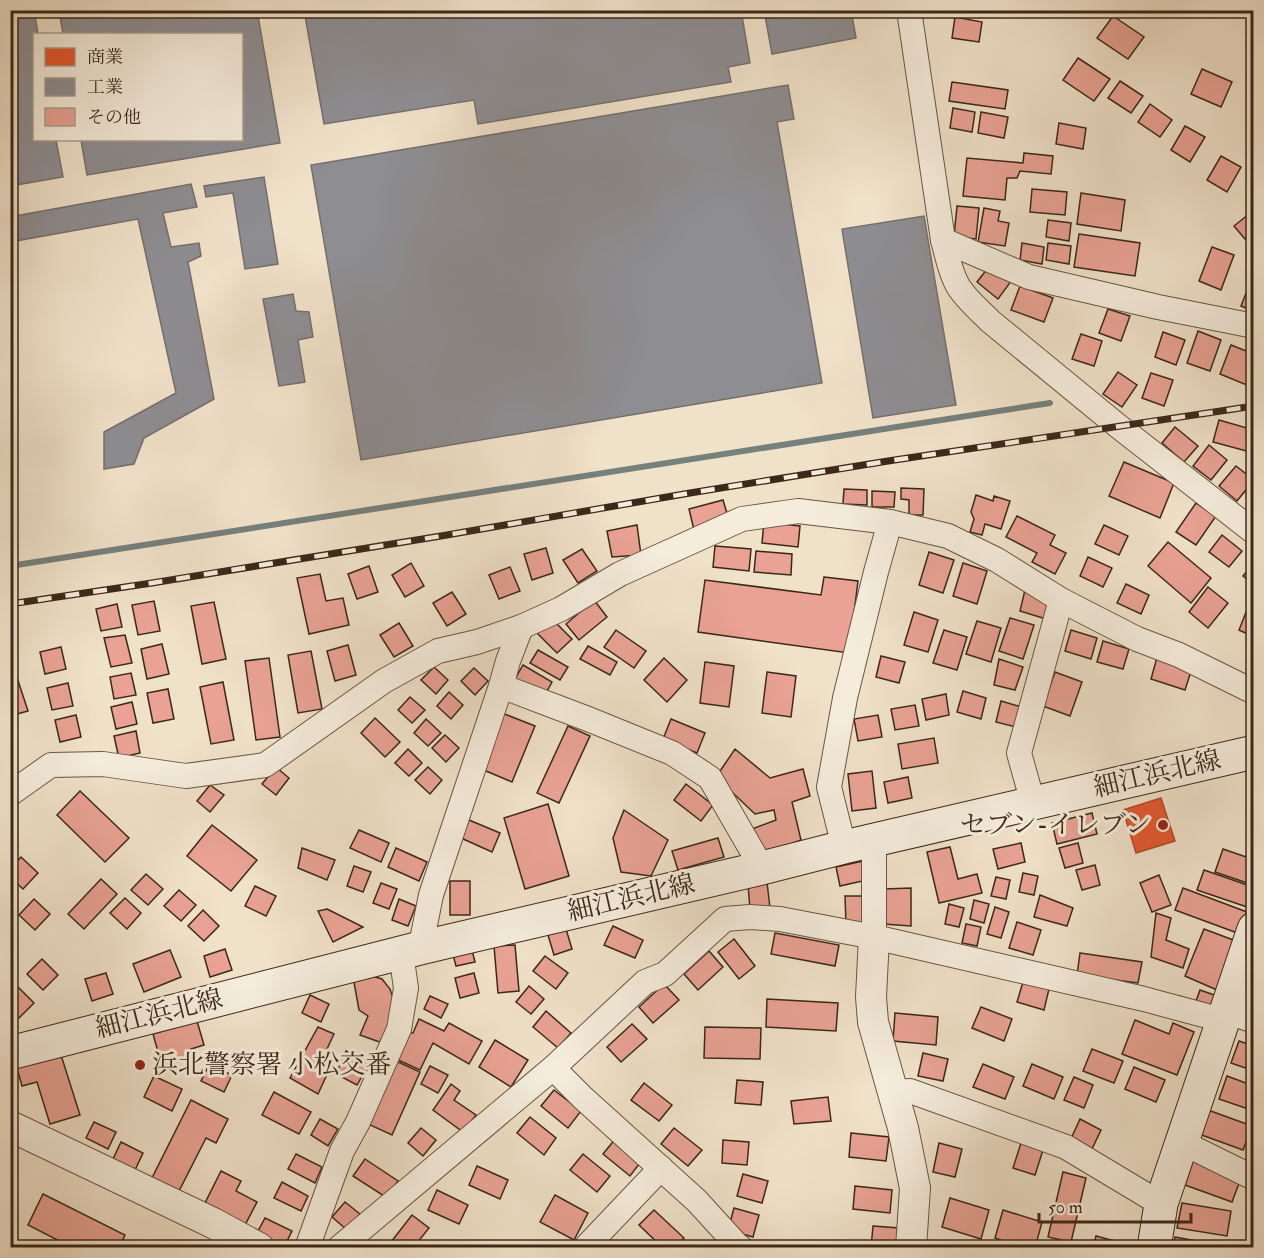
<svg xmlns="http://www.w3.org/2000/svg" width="1264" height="1258" font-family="'IM FELL Double Pica','Noto Serif JP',serif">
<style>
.shops{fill:#e4572e;stroke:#b24927;stroke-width:1.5}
.industry{fill:#8d8d92;stroke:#756f6d;stroke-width:1.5}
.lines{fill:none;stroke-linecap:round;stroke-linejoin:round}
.stream{stroke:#76807c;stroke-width:6}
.building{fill:#e9a294;stroke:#3c2818;stroke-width:1.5}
.minor-casing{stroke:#695644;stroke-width:26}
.tertiary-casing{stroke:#695644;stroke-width:32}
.secondary-casing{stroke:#3c2818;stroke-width:35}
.minor{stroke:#f5ecdc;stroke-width:24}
.tertiary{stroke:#f5ecdc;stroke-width:30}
.secondary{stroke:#f5ecdc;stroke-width:33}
.rail-casing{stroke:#3c2818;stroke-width:7}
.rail{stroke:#f5ecdc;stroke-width:4.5;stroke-dasharray:14;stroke-linecap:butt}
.poi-dot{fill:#8f2418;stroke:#f5ecdc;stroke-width:2}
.labels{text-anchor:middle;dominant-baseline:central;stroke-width:6;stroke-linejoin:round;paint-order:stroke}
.street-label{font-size:26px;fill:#3c2818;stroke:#f5ecdc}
.poi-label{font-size:26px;fill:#3c2818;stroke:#f5ecdc;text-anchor:end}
</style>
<rect width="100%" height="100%" fill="#f0e1c9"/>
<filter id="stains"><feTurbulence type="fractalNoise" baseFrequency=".00333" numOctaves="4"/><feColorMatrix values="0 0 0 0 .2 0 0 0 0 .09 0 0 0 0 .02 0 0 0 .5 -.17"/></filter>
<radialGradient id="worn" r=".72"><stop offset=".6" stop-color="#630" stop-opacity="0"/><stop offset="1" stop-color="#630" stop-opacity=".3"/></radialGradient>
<!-- shops -->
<polygon class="shops" points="1161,798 1175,841 1136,853 1123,810"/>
<!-- industry -->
<g class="industry">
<polygon points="10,10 34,10 38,34 34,34 34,140 56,140 63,177 10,186"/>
<polygon points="59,10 257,10 280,143 87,175 81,140 242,140 242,34 63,34"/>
<polygon points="304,10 741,10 750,63 728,67 731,82 478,124 474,100 324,124"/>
<polygon points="764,10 851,10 856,38 772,54"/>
<polygon points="788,85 794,119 777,122 822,383 361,460 311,165"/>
<polygon points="264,177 278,264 245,269 233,193 206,197 204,186"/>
<polygon points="191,184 197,207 163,213 171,247 199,243 201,256 188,262 214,399 144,438 134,464 104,469 104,432 176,393 138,219 10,242 10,217"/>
<polygon points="924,216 956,405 873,418 842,229"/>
<polygon points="293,294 296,311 309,312 313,337 298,340 305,382 279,386 263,299"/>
</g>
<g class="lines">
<!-- stream -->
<polyline class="stream" points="10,566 1050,403"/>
</g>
<!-- building -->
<g class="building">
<polygon points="1113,16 1144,37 1128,59 1097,38"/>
<polygon points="955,17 982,22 979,42 952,38"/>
<polygon points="1078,58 1110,79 1094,101 1063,80"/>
<polygon points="1202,69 1232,82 1221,107 1191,94"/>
<polygon points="1120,81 1143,96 1131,113 1108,98"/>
<polygon points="952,82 1008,90 1005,109 949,101"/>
<polygon points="1150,104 1172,120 1160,137 1138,122"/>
<polygon points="953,108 975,112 972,132 950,128"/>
<polygon points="981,112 1008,117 1004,138 978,133"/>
<polygon points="1059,123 1086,128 1083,149 1056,144"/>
<polygon points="1185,126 1205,137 1190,162 1171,150"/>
<polygon points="1024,153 1053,156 1051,174 1020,171 1017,178 1007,178 1005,200 963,196 967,158 1023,163"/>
<polygon points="1221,156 1241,167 1227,192 1207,180"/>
<polygon points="1032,189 1067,192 1065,215 1030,212"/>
<polygon points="1081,193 1125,200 1121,231 1077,224"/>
<polygon points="957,206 979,208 976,239 954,237"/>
<polygon points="984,208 1000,211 998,221 1009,223 1005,246 978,242"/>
<polygon points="1254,210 1254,232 1245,239 1234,226"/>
<polygon points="1048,220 1071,223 1069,241 1046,237"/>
<polygon points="1079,234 1140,243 1135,276 1074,267"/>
<polygon points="1022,243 1044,247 1042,264 1020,260"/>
<polygon points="1048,243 1071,246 1069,264 1046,260"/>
<polygon points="1212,247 1234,255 1221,290 1199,281"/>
<polygon points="991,264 1012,280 998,299 977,282"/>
<polygon points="1252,278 1254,279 1254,311 1241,306"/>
<polygon points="1020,286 1053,298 1044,322 1011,310"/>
<polygon points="1108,309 1130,316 1121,341 1099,333"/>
<polygon points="1198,331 1221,340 1210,371 1187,363"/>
<polygon points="1163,332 1185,340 1176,365 1155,357"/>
<polygon points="1081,334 1102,341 1094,366 1072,359"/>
<polygon points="1231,345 1254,354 1254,388 1220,374"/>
<polygon points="1118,372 1137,385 1122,407 1103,394"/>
<polygon points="1151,373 1173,380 1164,406 1142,398"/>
<polygon points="1219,420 1254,430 1254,453 1213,442"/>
<polygon points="1175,427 1198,446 1184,462 1162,443"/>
<polygon points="1209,445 1227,460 1211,480 1193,466"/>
<polygon points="1124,462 1174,483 1160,518 1109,496"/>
<polygon points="1236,466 1254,480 1237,501 1219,486"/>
<polygon points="901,488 924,489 923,515 909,515 909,500 901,499"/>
<polygon points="844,489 867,490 867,505 843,504"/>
<polygon points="872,491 895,492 894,507 872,507"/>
<polygon points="976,495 993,501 994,496 1010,501 1001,529 985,524 982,535 970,532 974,519 971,512"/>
<polygon points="723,500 729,520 694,530 689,509"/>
<polygon points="1196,503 1216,516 1196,545 1176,532"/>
<polygon points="1017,516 1055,535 1050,545 1066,553 1055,574 1032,562 1037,553 1006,537"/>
<polygon points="764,522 800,526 798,547 762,543"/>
<polygon points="637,525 641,555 612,557 607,531"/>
<polygon points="1104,525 1128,536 1119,555 1095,544"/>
<polygon points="1222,535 1242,551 1229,567 1209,552"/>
<polygon points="1168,542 1211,578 1191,603 1148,566"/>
<polygon points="715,546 751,549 749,571 713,567"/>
<polygon points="546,548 553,573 532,580 524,554"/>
<polygon points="582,549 597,571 578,583 563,560"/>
<polygon points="756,551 792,554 791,575 754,572"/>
<polygon points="929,552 954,560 943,593 919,585"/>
<polygon points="1088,557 1112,568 1103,587 1080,576"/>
<polygon points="411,563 424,586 405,597 392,575"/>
<polygon points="963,563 987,571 977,604 953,596"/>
<polygon points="1254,563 1254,585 1243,576"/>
<polygon points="369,566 378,592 357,599 348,574"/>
<polygon points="510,567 520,591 499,599 489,575"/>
<polygon points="320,574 326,601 343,598 349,625 309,634 297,578"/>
<polygon points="824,577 858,581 849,653 698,632 705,580 821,595"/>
<polygon points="1126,584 1149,595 1141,614 1117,603"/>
<polygon points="1208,587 1228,603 1208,628 1189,612"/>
<polygon points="1025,590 1052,598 1046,619 1020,611"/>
<polygon points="452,592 466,614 447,626 433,603"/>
<polygon points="594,600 607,617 579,640 566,624"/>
<polygon points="154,601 160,631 138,635 132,605"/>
<polygon points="214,602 226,659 202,664 191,606"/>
<polygon points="1250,602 1254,604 1254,637 1239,630"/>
<polygon points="117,604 122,627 101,631 96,609"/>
<polygon points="914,612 938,620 928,652 904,645"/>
<polygon points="551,618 572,639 557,653 536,632"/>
<polygon points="1010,618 1034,625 1023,659 999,651"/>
<polygon points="977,621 1001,628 991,662 966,654"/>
<polygon points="399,623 413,646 394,657 380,635"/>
<polygon points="616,630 646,651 634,668 604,647"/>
<polygon points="944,630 967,637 957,670 933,663"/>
<polygon points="1071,630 1097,638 1091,659 1065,651"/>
<polygon points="125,635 132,663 111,667 104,638"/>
<polygon points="1103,641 1129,649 1123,669 1097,662"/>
<polygon points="162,644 169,674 147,679 141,649"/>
<polygon points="348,645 356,675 335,681 327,651"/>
<polygon points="588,646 617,662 610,675 580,659"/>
<polygon points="61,647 66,669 45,674 40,652"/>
<polygon points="538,650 568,667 560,680 530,663"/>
<polygon points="311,651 322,709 298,713 288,655"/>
<polygon points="1158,654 1193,665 1185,690 1151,679"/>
<polygon points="10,656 28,711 10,716"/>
<polygon points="881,656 905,662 899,683 876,677"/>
<polygon points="269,658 280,737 256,740 245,661"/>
<polygon points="664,658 687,680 667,702 644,680"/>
<polygon points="999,659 1023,667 1015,690 994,685"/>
<polygon points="705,662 734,666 729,707 700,703"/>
<polygon points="523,665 552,682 545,695 515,679"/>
<polygon points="434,667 448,680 436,694 421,680"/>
<polygon points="474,668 488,681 475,695 461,681"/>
<polygon points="767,672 796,676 791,717 762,713"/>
<polygon points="1055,672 1082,682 1070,716 1043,706"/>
<polygon points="131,673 136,695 114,699 110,677"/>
<polygon points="223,682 234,740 211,744 200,687"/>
<polygon points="68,683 73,706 52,710 47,688"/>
<polygon points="168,689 174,719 153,723 147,693"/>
<polygon points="963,691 986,698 981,719 957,712"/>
<polygon points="449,692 463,705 451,719 437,706"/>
<polygon points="946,694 949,715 926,720 922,699"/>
<polygon points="410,697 425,710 412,723 398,710"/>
<polygon points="1001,701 1025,708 1020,728 996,722"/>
<polygon points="132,702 137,724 116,729 111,707"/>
<polygon points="915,705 919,726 895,730 891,709"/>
<polygon points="502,713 535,726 512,782 479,768"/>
<polygon points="76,715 81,737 60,742 55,720"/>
<polygon points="878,715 882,737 858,741 854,719"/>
<polygon points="375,718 400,742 385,757 361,733"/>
<polygon points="426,719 441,733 428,746 414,733"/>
<polygon points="671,719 705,733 697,753 663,739"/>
<polygon points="568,726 590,736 559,803 537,793"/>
<polygon points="136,731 140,753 119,758 114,736"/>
<polygon points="445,735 459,748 446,762 432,748"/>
<polygon points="934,738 938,763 902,769 898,744"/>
<polygon points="408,749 422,763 409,776 395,763"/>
<polygon points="735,749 770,778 803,769 810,796 792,802 801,840 762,855 752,829 776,820 774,810 755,814 716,777"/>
<polygon points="276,767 289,778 276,795 262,784"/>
<polygon points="428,767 442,780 430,794 415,780"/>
<polygon points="872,771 876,808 852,811 848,774"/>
<polygon points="908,777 912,798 888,803 884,782"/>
<polygon points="686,784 713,805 701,821 674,800"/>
<polygon points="210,785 224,795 210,812 197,801"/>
<polygon points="80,791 129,838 105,862 57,815"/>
<polygon points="548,804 569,876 525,889 504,818"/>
<polygon points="624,810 668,840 651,876 621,872 613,838"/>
<polygon points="1092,813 1097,834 1057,844 1052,823"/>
<polygon points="469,820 500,833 492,852 461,838"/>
<polygon points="212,825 257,860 231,891 187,856"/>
<polygon points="359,830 389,843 381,862 350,848"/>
<polygon points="718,838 724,857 678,870 672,851"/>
<polygon points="1021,843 1025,862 998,869 993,849"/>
<polygon points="1078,843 1083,863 1065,868 1059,848"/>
<polygon points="950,847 958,879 977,874 982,893 939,903 927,852"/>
<polygon points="302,848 335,860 327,880 298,868"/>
<polygon points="396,848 427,862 419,881 388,867"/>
<polygon points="1223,849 1252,859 1248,871 1254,873 1253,885 1215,872"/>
<polygon points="21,857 38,873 23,889 10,877 10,869"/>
<polygon points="863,861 867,880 840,886 836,867"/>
<polygon points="1095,865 1100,885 1082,890 1076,870"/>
<polygon points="354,866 371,872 363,892 347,886"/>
<polygon points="1204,870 1253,887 1247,907 1197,890"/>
<polygon points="1023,873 1038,876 1034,895 1019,892"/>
<polygon points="146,874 163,889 148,905 131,890"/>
<polygon points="1159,875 1171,905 1152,912 1140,883"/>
<polygon points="996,877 1010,880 1006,899 991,896"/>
<polygon points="101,879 117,894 84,929 68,914"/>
<rect x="450" y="881" width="20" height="34"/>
<polygon points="767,882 770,908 750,910 748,884"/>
<polygon points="381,883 397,889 389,909 373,903"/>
<polygon points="255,886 276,896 266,916 245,906"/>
<polygon points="911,888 911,926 883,924 884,889"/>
<polygon points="1183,888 1247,912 1240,934 1175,910"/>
<polygon points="179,890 196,905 181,921 164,906"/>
<polygon points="1040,895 1073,908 1067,926 1034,917"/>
<polygon points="845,896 865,896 866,924 846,924"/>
<polygon points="125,898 141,913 127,929 110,913"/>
<polygon points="34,899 50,914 35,930 19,915"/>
<polygon points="399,899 416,906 408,926 392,920"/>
<polygon points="974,900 989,904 984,923 970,919"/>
<polygon points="949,904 964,908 959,927 945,924"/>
<polygon points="995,907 1009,912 1001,938 987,934"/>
<polygon points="327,909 363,927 333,942 318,911"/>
<polygon points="203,910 219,926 204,941 188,926"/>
<polygon points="1156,913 1171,918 1166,940 1189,949 1183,968 1151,957"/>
<polygon points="1017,922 1041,930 1033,955 1009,948"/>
<polygon points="966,924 981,927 977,946 962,943"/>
<polygon points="613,926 643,940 635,958 604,945"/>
<polygon points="566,929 572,949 554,955 548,935"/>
<polygon points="1204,929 1236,941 1217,990 1185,976"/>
<polygon points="775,933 839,945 835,966 771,954"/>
<polygon points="734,939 755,966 739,979 718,952"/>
<polygon points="470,942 475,962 456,966 451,947"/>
<polygon points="515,945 519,991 498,993 494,946"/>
<polygon points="225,949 232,970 210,977 204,956"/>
<polygon points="170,950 181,977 144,992 133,964"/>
<polygon points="709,951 723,967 698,990 684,974"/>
<polygon points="1080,953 1142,962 1138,983 1077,975"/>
<polygon points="545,956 568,973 556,989 533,971"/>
<polygon points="42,959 58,975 43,990 27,974"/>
<polygon points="106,973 113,994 92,1001 85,979"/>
<polygon points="474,973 479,993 460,998 455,978"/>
<polygon points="369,975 382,979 390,989 394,1001 385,1044 360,1035 368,1016 359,1010 353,977"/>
<polygon points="1023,982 1049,989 1044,1010 1017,1002"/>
<polygon points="664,984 679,1000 653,1023 639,1007"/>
<polygon points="529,986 544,999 531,1014 516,1002"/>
<polygon points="18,987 34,1003 19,1018 10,1010 10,995"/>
<polygon points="1200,990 1217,996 1212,1011 1176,1004 1179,996 1196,1001"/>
<polygon points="310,995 329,1004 321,1022 302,1013"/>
<polygon points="430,996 448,1004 441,1018 424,1009"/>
<polygon points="767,999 838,1003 836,1031 766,1027"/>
<polygon points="981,1007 1012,1019 1004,1041 972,1028"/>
<polygon points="546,1011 571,1033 558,1048 533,1027"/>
<polygon points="895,1013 938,1017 936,1045 893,1041"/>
<polygon points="419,1019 444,1031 449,1023 482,1041 469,1064 433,1043 420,1070 396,1059 407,1032 413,1033"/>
<polygon points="1135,1020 1169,1034 1173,1023 1194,1032 1177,1075 1122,1054"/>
<polygon points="197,1021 204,1045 191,1049 193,1057 162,1066 153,1034"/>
<polygon points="632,1024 647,1039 621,1062 607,1047"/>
<polygon points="318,1027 334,1034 327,1049 336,1055 318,1094 290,1078"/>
<polygon points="705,1027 761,1028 760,1059 704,1058"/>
<polygon points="495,1040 528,1060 511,1087 479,1067"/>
<polygon points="1239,1041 1254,1046 1254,1071 1231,1063"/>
<polygon points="1092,1049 1123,1061 1114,1083 1083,1071"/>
<polygon points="346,1051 370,1062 357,1085 336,1074"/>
<polygon points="923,1053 948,1059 943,1081 918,1076"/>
<polygon points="61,1055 80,1115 50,1124 37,1082 22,1086 17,1068"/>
<polygon points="396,1061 420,1072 392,1135 368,1124"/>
<polygon points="983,1064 1014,1077 1005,1099 973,1087"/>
<polygon points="1032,1064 1063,1077 1054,1099 1023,1086"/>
<polygon points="209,1065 232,1075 224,1092 201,1081"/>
<polygon points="430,1066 448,1075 438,1093 421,1084"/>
<polygon points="1134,1067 1165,1080 1156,1102 1125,1089"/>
<polygon points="154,1076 182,1089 172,1111 144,1097"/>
<polygon points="1227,1076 1254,1086 1254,1111 1219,1099"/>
<polygon points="1074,1077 1093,1085 1084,1108 1064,1100"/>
<polygon points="737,1080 763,1082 761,1105 735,1103"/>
<polygon points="644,1083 672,1105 659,1121 631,1100"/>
<polygon points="451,1084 460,1091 454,1100 476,1115 463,1132 433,1110"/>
<polygon points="554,1090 581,1111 568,1128 541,1106"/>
<polygon points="274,1092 311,1112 299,1134 262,1115"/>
<polygon points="828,1097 831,1121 794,1124 791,1101"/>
<polygon points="191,1100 228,1119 216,1143 206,1138 178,1193 151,1180"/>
<polygon points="1208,1110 1252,1126 1243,1150 1199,1134"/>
<polygon points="530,1117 556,1138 544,1155 517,1133"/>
<polygon points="320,1119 338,1129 328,1146 311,1135"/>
<polygon points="1080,1119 1101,1130 1091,1151 1070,1141"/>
<polygon points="94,1122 116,1132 108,1149 86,1138"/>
<polygon points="421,1128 436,1140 423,1156 408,1143"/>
<polygon points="674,1128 702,1150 688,1166 661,1144"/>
<polygon points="851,1133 889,1137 886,1161 849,1157"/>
<polygon points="616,1138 643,1159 630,1176 603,1154"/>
<polygon points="723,1140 749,1142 747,1165 722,1163"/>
<polygon points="121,1142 143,1153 135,1170 113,1159"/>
<polygon points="939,1143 962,1149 955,1177 933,1172"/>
<polygon points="1021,1143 1043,1150 1035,1175 1013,1168"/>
<polygon points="296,1154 322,1167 315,1183 288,1169"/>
<polygon points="583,1154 610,1176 597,1192 570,1170"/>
<polygon points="365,1159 398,1181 387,1198 353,1176"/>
<polygon points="1193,1161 1241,1178 1232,1202 1185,1185"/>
<polygon points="477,1166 508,1180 500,1199 469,1185"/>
<polygon points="221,1171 241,1181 236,1191 257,1202 244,1227 203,1207"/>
<polygon points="1063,1172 1086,1178 1071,1242 1048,1237"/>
<polygon points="743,1174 768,1181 762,1203 737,1196"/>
<polygon points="282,1182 308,1196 301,1211 274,1198"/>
<polygon points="855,1186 892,1190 890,1213 853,1209"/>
<polygon points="437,1190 468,1205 459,1224 428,1210"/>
<polygon points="43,1194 125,1235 119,1248 73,1248 28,1225"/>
<polygon points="555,1195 588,1213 574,1240 540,1222"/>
<polygon points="950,1198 989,1210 981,1239 942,1227"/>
<polygon points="345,1202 360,1214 347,1230 332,1217"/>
<polygon points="1182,1203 1231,1211 1227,1236 1177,1228"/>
<polygon points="734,1208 759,1215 753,1237 728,1230"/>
<polygon points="654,1210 684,1238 676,1248 663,1248 639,1225"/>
<polygon points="1003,1210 1042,1222 1035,1248 1025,1248 995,1238"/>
<polygon points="412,1215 429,1228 413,1248 398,1248 391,1242"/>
<polygon points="265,1218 292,1231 284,1247 257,1233"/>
<polygon points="873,1226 899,1228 897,1248 871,1248"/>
<polygon points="1096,1236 1141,1248 1093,1248"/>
<polygon points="1175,1237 1224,1246 1224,1248 1173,1248"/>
<polygon points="843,1243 869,1245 869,1248 843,1248"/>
</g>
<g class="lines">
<!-- minor casing -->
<g class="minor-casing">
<g id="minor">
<path d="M 909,10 L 943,240 C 947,255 950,272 958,286 C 966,299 979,310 990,321 L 1118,426 L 1254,532"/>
<polyline points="943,240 1029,277 1158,307 1254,326"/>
<polyline points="501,686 588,719 672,753 710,778 762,868"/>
<polyline points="10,794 51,765 103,764 186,776 265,765 384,681 438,651 477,642 521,627 561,609 620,574 742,519 798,511 890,522 948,536 997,560 1061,600 1137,639 1179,655 1254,692"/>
<polyline points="1033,803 1019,753 1061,600"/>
<polyline points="874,840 874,937 1144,999 1222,1020"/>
<polyline points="844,847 829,787 845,698 876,572 890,522"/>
<polyline points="424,947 423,935 431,895 501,686 508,661 521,627"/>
<polyline points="1225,1011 1254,1021"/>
<polyline points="553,1068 583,1098 697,1201 737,1245 741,1248"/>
<polyline points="892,1092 910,1091 1066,1147 1161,1204"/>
<polyline points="1181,1142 1254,1178"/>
<polyline points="307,1248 342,1151 358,1122 399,1029 406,988 401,953"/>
<polyline points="339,1248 553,1068 645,982 665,974 725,919 750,917 780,919 874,937"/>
<polyline points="585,1248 661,1168"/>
</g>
</g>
<!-- tertiary casing -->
<g class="tertiary-casing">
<g id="tertiary">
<polyline points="874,937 871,997 873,1022 903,1128 915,1188 911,1248"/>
<polyline points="10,1126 213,1223 259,1248"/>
</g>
</g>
<!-- secondary casing -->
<g class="secondary-casing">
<g id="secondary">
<polyline points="10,1053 424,947 762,868 844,847 1254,752"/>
<polyline points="1154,1248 1161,1204 1254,929"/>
</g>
</g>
<!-- minor -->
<use href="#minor" class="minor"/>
<!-- tertiary -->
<use href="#tertiary" class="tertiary"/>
<!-- secondary -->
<use href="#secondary" class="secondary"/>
<!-- rail casing -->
<g class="rail-casing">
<polyline id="rail" points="10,604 152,583 441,536 690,493 888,461 1254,406"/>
</g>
<!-- rail -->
<use href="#rail" class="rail"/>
</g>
<!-- markers -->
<g class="poi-dot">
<circle cx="1163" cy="825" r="6"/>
<circle cx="140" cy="1065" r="6"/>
</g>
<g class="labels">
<!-- street labels -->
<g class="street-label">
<text transform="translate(1157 774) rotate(-13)">細江浜北線</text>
<text transform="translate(631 898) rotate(-13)">細江浜北線</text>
<text transform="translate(159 1014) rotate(-14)">細江浜北線</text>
</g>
<!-- poi labels -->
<g class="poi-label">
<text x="1151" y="825">セブン-イレブン</text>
<text x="152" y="1065" text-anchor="start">浜北警察署 小松交番</text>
</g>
</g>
<!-- margin -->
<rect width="1264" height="1258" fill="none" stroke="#f0e1c9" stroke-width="36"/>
<rect x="12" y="12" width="1240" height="1234" fill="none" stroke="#3c2818" stroke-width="3"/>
<rect x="18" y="18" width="1228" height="1222" fill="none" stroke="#3c2818" stroke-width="1.5"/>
<!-- legend -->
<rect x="33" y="33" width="210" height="108" fill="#f5ecdc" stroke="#ab9e8e" stroke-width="1.5"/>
<rect x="45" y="48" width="30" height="18" fill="#e4572e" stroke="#ab9e8e" stroke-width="1.5"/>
<text x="87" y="63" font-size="18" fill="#3c2818">商業</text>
<rect x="45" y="78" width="30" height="18" fill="#8d8d92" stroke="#ab9e8e" stroke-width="1.5"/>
<text x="87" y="93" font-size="18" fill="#3c2818">工業</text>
<rect x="45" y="108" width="30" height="18" fill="#e9a294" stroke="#ab9e8e" stroke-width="1.5"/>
<text x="87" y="123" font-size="18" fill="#3c2818">その他</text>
<!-- scale -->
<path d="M1039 1213v9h152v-9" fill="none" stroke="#3c2818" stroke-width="3"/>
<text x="1048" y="1213" font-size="18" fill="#3c2818" stroke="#f5ecdc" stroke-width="4.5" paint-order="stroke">50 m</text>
<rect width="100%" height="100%" filter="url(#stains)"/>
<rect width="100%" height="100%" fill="url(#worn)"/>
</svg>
